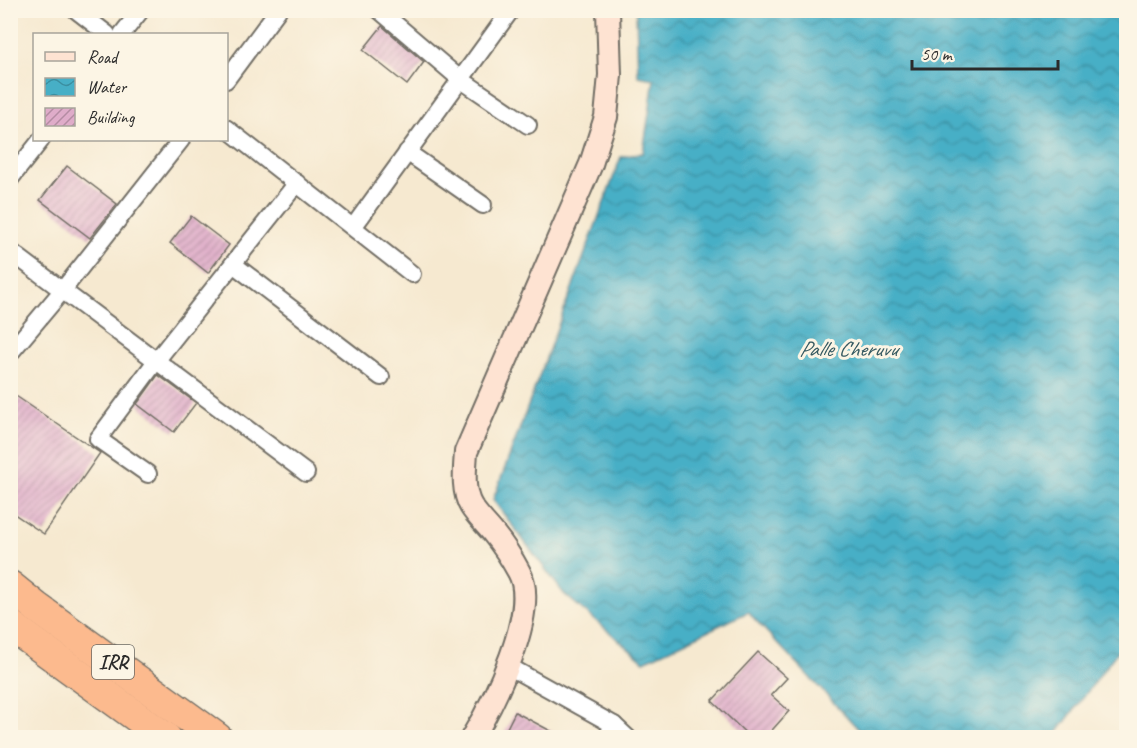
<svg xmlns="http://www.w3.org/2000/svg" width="1137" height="748" font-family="Caveat,sans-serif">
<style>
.water{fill:url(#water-waves);stroke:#396d78;stroke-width:1.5}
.building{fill:url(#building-hatch)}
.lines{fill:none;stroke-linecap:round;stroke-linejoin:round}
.street-casing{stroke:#726e65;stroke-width:20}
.secondary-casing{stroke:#726e65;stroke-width:26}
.highway-casing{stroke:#726e65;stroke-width:33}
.street{stroke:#fff;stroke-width:16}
.secondary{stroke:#fee3d2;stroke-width:22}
.highway{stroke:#fcba8e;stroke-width:30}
.labels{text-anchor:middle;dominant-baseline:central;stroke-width:6;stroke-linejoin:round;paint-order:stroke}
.shield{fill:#fcf5e5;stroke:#6a6863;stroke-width:1.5}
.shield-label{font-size:20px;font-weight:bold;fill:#2b2b2b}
.water-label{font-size:22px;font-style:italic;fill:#355961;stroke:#fcf5e5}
</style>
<defs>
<pattern id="water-waves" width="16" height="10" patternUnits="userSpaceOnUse" patternTransform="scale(1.5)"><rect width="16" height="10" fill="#47afc6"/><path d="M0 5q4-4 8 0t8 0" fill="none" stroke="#3b8fa1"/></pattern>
<pattern id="building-hatch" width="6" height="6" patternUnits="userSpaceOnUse" patternTransform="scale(1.5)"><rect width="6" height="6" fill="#dfacc9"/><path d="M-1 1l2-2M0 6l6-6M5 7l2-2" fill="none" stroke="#b58ca3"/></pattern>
</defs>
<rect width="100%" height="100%" fill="#fcf5e5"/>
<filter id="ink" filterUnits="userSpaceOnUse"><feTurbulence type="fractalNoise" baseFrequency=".0167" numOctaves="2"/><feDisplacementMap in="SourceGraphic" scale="12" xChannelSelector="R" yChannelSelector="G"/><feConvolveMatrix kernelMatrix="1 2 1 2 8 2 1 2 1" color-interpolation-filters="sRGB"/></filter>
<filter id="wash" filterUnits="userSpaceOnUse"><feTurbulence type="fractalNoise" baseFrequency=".008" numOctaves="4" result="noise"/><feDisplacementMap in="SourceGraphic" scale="24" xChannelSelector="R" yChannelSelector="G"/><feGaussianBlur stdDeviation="1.35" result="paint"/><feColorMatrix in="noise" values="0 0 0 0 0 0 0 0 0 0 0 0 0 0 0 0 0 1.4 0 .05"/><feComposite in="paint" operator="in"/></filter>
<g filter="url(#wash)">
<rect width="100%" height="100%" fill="#f6e9d0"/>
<!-- water -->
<polygon class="water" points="636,11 1126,11 1126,640 1054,737 866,737 748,612 644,661 564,594 493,500 621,157 643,153 654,79 638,76"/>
<g id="blocks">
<!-- building -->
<g class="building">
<polygon points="382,26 424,62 407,85 363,50"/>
<polygon points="67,166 117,204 90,238 40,200"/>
<polygon points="191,216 229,245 208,273 170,243"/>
<polygon points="158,375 196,403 174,432 137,404"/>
<polygon points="10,392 100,453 44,534 10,511"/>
<polygon points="758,652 787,678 771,695 789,711 765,738 751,738 712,701"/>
<polygon points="515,712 564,738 502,738"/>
</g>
</g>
</g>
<g filter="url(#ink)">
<use href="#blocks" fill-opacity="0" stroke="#726e65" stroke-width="1.5"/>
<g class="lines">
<!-- street casing -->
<g class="street-casing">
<g id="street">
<polyline points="76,10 107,34"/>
<polyline points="379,10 460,79 528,125"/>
<polyline points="122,34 141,10"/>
<polyline points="226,80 278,10"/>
<polyline points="226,128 412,274"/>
<polyline points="407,152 483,205"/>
<polyline points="10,179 41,140"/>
<polyline points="354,226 511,10"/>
<polyline points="10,251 306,473"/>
<polyline points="233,264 381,377"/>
<polyline points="10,353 62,291 181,140"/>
<polyline points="148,474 98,439 156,361 297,183"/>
<polyline points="508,666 614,725"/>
<polyline points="606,738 614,725 628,738"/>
</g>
</g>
<!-- secondary casing -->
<g class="secondary-casing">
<path id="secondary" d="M 472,738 C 493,704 540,610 519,572 C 512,559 503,545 494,534 C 487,525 477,516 471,506 C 462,491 465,468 466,452 L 591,164 L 606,117 L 610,75 L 608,10"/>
</g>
<!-- highway casing -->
<g class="highway-casing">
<g id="highway">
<polyline points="10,586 36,607 217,738"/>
<polyline points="10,625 166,738"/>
</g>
</g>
<!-- street -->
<use href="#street" class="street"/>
<!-- secondary -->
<use href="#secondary" class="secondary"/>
<!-- highway -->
<use href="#highway" class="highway"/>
</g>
</g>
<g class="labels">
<!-- shield labels -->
<rect class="shield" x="92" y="645" width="42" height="34" rx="4.5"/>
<g class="shield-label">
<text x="113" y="662">IRR</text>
</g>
<!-- water labels -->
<g class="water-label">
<text x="848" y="349">Palle Cheruvu</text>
</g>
</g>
<!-- margin -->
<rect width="1137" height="748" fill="none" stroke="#fcf5e5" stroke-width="36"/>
<!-- legend -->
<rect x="33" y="33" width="195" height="108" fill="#fcf5e5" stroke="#a8a49b" stroke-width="1.5"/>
<rect x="45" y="52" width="30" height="9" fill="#fee3d2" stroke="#a8a49b" stroke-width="1.5"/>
<text x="87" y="63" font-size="18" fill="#2b2b2b">Road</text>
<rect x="45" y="78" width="30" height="18" fill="url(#water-waves)" stroke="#a8a49b" stroke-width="1.5"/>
<text x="87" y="93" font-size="18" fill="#2b2b2b">Water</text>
<rect x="45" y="108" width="30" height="18" fill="url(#building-hatch)" stroke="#a8a49b" stroke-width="1.5"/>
<text x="87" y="123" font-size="18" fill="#2b2b2b">Building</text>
<!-- scale -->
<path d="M912 60v9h146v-9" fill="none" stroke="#2b2b2b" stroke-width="3"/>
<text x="921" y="60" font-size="18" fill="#2b2b2b" stroke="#fcf5e5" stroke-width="4.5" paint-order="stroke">50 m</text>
</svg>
